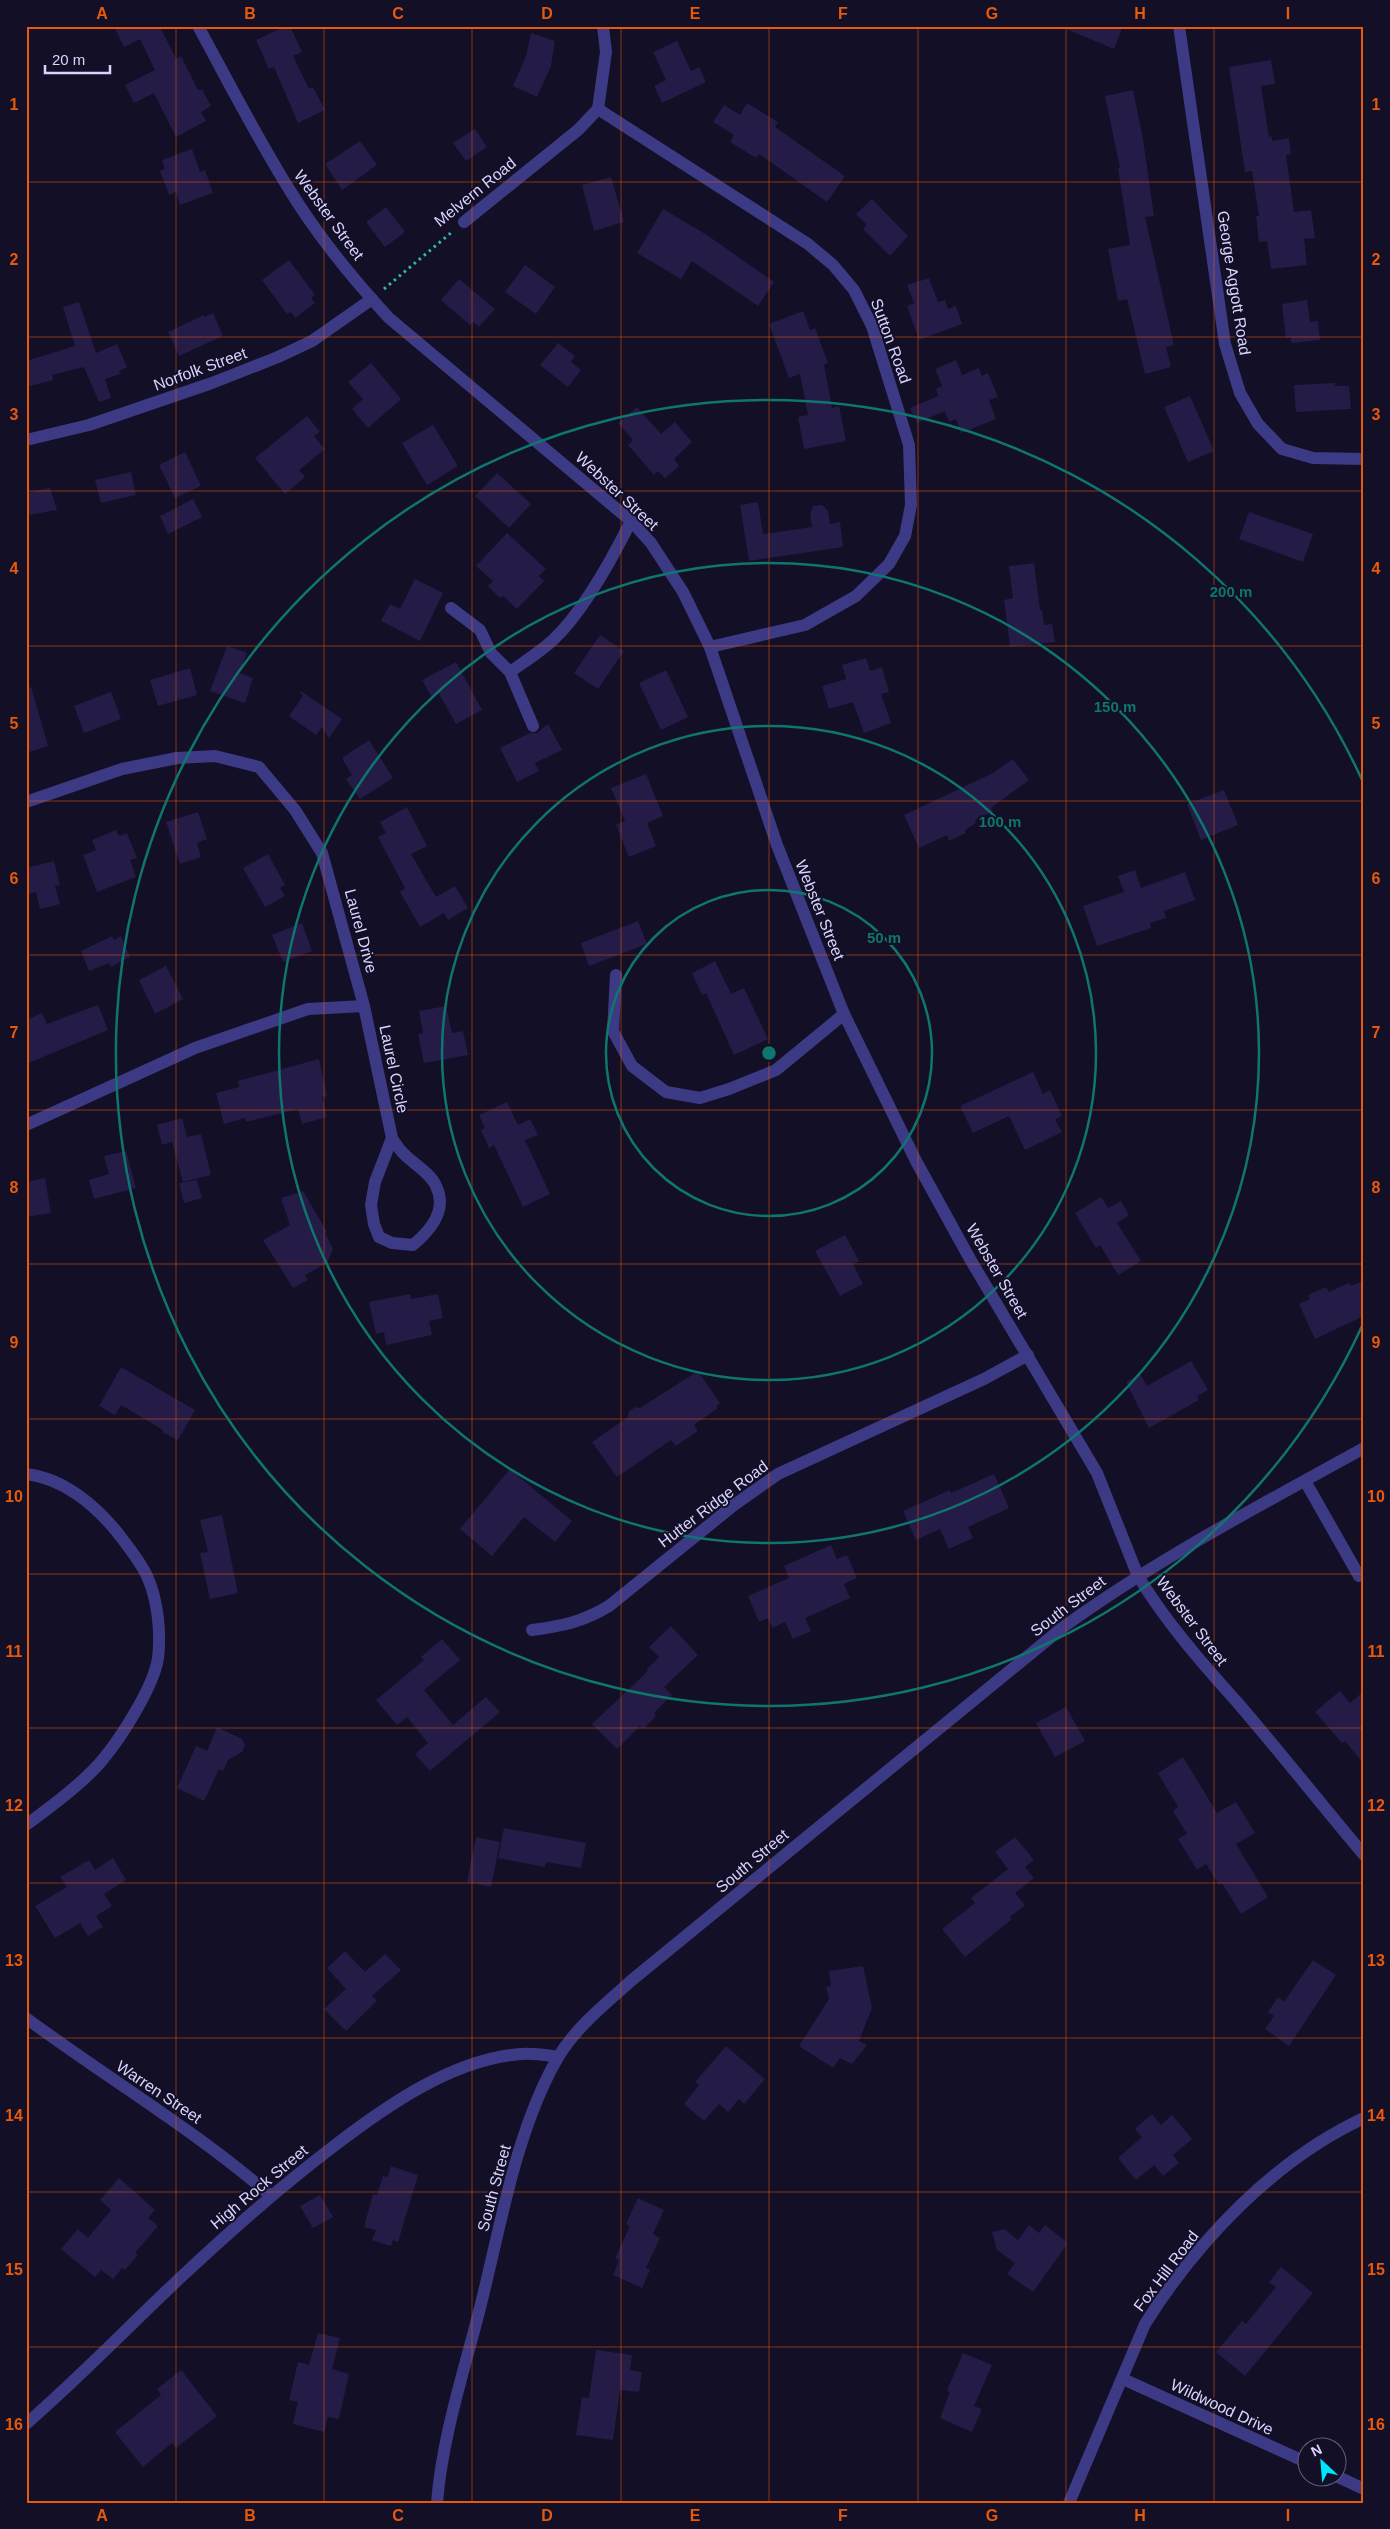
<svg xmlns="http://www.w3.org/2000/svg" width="1390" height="2529" font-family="Arial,sans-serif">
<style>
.building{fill:#241b47}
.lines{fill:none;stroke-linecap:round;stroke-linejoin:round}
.path{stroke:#2fb8b0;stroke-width:3;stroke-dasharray:2.5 4;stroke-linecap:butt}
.service{stroke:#3d3a85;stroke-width:12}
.minor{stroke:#3d3a85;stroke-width:12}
.tertiary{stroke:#3d3a85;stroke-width:12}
.grid{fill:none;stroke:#e8590c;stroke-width:1;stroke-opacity:0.55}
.ring{fill:none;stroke:#0f766e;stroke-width:2.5}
.labels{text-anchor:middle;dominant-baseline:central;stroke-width:4;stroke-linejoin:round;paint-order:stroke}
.street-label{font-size:16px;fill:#d9d4ff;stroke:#130f26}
.centre{fill:#0f766e;stroke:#130f26;stroke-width:2.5}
.ring-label{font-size:15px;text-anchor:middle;font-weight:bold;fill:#0f766e;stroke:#130f26;stroke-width:4;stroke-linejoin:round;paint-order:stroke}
.neatline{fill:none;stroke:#e8590c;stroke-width:2}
.grid-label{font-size:16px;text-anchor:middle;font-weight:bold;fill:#e8590c}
</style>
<rect width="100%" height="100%" fill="#130f26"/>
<!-- building -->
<g class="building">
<polygon points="114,26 166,26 161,29 176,59 181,56 198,90 202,89 211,106 201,112 206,121 176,137 154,93 134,103 125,85 155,70 140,39 124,47"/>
<polygon points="286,26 290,26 302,52 293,56 309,89 313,87 325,110 298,123 274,67 269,69 256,40"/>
<polygon points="1059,26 1123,26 1114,49"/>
<polygon points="531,33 555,41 551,66 537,97 513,86 526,56"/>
<polygon points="677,41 691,71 699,67 706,82 662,103 654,86 666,80 653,52"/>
<polygon points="1271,60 1275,84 1261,86 1269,137 1272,136 1272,141 1289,138 1291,154 1286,155 1294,212 1311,210 1315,238 1304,239 1307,265 1271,269 1267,241 1259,242 1256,216 1259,216 1252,171 1245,172 1229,67"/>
<polygon points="1133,90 1143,139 1154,216 1145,217 1174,345 1166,347 1171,367 1145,374 1127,299 1118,301 1108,249 1130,245 1118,168 1120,168 1105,96"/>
<polygon points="747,103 778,122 775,127 845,176 827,202 759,154 756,158 730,142 734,135 713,122 724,105 740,115"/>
<polygon points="475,129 487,147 466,161 453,143"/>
<polygon points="360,141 377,165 342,190 325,164"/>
<polygon points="192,149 200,172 205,170 213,193 180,205 176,192 169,195 160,171 165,169 162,160"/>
<polygon points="611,177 624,222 594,231 582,185"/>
<polygon points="872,199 908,236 890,256 863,229 867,225 856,214"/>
<polygon points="386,207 405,232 385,247 366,222"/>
<polygon points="663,209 707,235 774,282 758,306 692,261 681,279 637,253"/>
<polygon points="289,260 315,295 311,298 315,303 295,318 291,312 287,314 262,280"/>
<polygon points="525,265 555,287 536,314 505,292"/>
<polygon points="929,278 938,302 945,300 948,309 956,306 962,324 919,340 907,306 914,303 907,285"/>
<polygon points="459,279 495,309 479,327 473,322 470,325 441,300"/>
<polygon points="1307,300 1310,322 1318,321 1320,340 1292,343 1290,337 1286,338 1282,304"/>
<polygon points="79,302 96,353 117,344 127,367 119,371 120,374 105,379 111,398 99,402 84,367 52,375 53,380 26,387 26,361 75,346 63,307"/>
<polygon points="803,311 810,330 815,328 828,363 824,365 832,408 839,406 846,441 804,449 798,417 808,415 800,374 789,378 769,324"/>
<polygon points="213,313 223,336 179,356 168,332 204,315 205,317"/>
<polygon points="558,343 575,356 571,362 581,370 568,387 540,365"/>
<polygon points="956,360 962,375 979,368 982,376 988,373 998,397 989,400 996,419 961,433 956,419 949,422 945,411 917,423 910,408 938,396 936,389 942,386 935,369"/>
<polygon points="371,363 401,399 368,428 352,409 363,399 348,382"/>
<polygon points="1335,383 1335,386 1349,386 1351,409 1296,412 1294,385"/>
<polygon points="1190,396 1214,451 1188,462 1164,407"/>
<polygon points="637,407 661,434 675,422 692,442 674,459 679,466 665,478 658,471 654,475 628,445 633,440 618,423"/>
<polygon points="307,416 320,432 314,436 325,449 299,470 305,477 285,494 255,458"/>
<polygon points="433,425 458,466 427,485 402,443"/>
<polygon points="185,452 201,486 175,498 159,465"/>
<polygon points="131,472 136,495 101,503 95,480"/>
<polygon points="497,473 531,504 509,528 475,496"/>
<polygon points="50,488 57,510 29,515 26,493"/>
<polygon points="193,499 202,517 168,534 160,516"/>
<polygon points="758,502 763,534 812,527 810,514 813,506 822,505 828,511 830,524 840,522 843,547 749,561 740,505"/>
<polygon points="1249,512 1313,534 1303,562 1239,539"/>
<polygon points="507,533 546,569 539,576 544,581 517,609 503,596 500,598 488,586 493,581 476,566"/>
<polygon points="1034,563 1040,610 1042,610 1044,625 1052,624 1055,642 1010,647 1004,600 1013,598 1009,566"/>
<polygon points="415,579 443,593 420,641 381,621 390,604 400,609"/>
<polygon points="600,635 624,651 598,689 574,673"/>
<polygon points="227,646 247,653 240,673 253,678 245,703 210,691"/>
<polygon points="866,658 870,671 882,667 889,692 881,694 891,723 864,733 853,702 829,709 822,686 846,679 842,665"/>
<polygon points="456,662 482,710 456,724 438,692 431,696 422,680"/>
<polygon points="190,668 197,695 158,706 150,680"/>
<polygon points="666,670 688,717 661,730 639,683"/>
<polygon points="31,687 48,746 26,753 26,688"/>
<polygon points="299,690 342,719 329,738 322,727 316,735 289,716 303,696"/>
<polygon points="111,692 121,719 84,733 74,706"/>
<polygon points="548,724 562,750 535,763 539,771 517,782 500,748 530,733 537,733"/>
<polygon points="369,740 393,778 360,799 346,779 352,775 342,758"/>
<polygon points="1013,759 1029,780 991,808 993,811 975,820 976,823 965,830 966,833 949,841 947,835 919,848 904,815 993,773"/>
<polygon points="646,774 663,816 647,823 656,846 629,857 616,825 625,821 611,788"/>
<polygon points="1224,790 1238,825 1201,840 1187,804"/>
<polygon points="407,807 427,846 411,854 436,897 455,886 468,908 448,920 444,913 420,927 400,892 405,888 378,837 386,833 380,822"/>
<polygon points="198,812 207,839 197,843 201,857 180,864 166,822"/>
<polygon points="116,830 119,836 127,833 137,858 130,860 136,877 97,892 83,855 96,850 92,840"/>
<polygon points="268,854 285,885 280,888 285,896 265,907 243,868"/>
<polygon points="54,861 60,885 55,886 60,904 40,909 36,892 29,894 26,868"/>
<polygon points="1135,870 1141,888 1185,872 1195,900 1164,911 1166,918 1150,923 1151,928 1097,946 1083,906 1124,892 1118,876"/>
<polygon points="638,921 647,944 589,966 581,943"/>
<polygon points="302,923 312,951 283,962 272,935"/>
<polygon points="112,936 114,940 121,936 130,957 111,967 109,963 89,971 81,951"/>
<polygon points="715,961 731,994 744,988 768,1039 734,1055 706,993 702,995 692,973"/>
<polygon points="166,966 183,999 155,1014 139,980"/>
<polygon points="98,1005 108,1030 26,1064 26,1020 42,1013 47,1024"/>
<polygon points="446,1006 452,1033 463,1031 468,1055 424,1063 418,1034 423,1033 419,1011"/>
<polygon points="319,1059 327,1096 322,1097 327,1117 302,1124 298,1109 246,1122 245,1118 224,1124 216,1093 239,1087 238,1081"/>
<polygon points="1033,1072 1043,1094 1050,1090 1062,1116 1055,1119 1062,1132 1025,1150 1009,1116 973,1133 960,1106"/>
<polygon points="507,1102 518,1125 530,1119 538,1135 525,1140 550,1194 523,1207 494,1145 489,1148 481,1130 485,1128 479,1115"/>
<polygon points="182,1118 187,1137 201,1134 211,1175 183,1182 172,1142 162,1145 157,1125"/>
<polygon points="126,1151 136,1188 94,1199 89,1180 109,1174 104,1156"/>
<polygon points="45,1178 51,1213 26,1217 26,1182"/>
<polygon points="197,1180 202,1198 184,1203 179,1183"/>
<polygon points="303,1191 327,1232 325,1233 333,1249 327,1263 305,1275 308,1280 293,1288 263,1240 290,1225 281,1198"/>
<polygon points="1101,1197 1108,1208 1121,1201 1129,1215 1117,1223 1141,1261 1118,1275 1100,1245 1096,1248 1075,1213"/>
<polygon points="845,1235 859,1261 853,1264 863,1284 840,1296 815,1251"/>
<polygon points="1364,1280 1364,1316 1315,1339 1299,1304 1310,1299 1308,1295 1326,1287 1329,1292 1349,1283 1351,1286"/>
<polygon points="410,1294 411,1299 438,1294 443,1318 429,1321 432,1335 386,1345 384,1332 376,1334 369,1302"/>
<polygon points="1191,1361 1208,1390 1197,1396 1199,1400 1149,1428 1126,1382 1140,1374 1147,1386"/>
<polygon points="121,1367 195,1410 178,1440 162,1432 163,1430 121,1405 115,1415 99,1406"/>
<polygon points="698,1371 720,1403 716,1406 718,1408 694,1425 698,1431 676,1446 671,1440 617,1477 592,1442 628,1417 629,1411 636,1407 640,1408"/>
<polygon points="510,1469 572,1521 555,1542 524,1517 492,1556 460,1529"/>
<polygon points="994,1474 1009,1508 968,1527 973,1538 949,1549 940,1529 916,1540 903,1511 950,1490 951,1493"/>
<polygon points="222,1515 238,1593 210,1599 200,1553 208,1552 200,1520"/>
<polygon points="831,1545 837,1559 847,1555 857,1578 844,1584 850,1598 805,1618 811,1631 793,1639 785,1622 772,1628 768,1618 759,1622 748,1596 789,1578 784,1566"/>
<polygon points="671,1626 698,1655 664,1687 672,1695 654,1713 656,1716 643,1729 640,1726 617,1749 592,1724 648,1671 646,1670 659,1657 649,1647"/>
<polygon points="442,1639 460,1660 424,1690 453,1725 486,1697 500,1712 430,1771 415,1754 428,1743 407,1717 397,1725 376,1700 424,1660 421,1657"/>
<polygon points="1340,1691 1350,1703 1364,1691 1364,1764 1345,1741 1342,1743 1315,1712"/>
<polygon points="1066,1707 1085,1741 1055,1757 1036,1723"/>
<polygon points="217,1727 242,1739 245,1746 242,1752 228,1760 223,1771 219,1769 204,1801 177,1788 196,1746 207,1751"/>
<polygon points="1183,1757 1217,1813 1236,1802 1255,1833 1236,1844 1268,1897 1241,1914 1222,1883 1219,1885 1206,1864 1197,1870 1178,1839 1187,1834 1173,1811 1178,1807 1158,1773"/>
<polygon points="504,1828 586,1843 581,1868 546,1862 545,1867 498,1858"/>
<polygon points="476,1837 500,1842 491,1887 467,1882"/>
<polygon points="1015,1837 1034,1860 1025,1867 1034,1878 1015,1893 1025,1905 1010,1917 1012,1919 965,1957 942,1929 975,1903 971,1898 1008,1869 995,1852"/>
<polygon points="113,1858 126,1880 104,1894 112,1906 96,1916 103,1927 88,1936 80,1923 55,1938 35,1906 67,1887 60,1877 89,1860 95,1870"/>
<polygon points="345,1951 365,1972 385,1954 401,1970 372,1996 377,2001 346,2031 324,2009 346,1989 327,1968"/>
<polygon points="1313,1960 1336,1975 1289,2046 1265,2029 1274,2016 1268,2012 1278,1997 1284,2002"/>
<polygon points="863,1966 872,2008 859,2041 867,2045 852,2064 840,2058 833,2068 799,2046 829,1999 826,1987 831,1986 829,1971"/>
<polygon points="726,2046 765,2079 744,2104 739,2099 728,2112 719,2104 704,2121 684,2104 699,2085 695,2082"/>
<polygon points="1152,2114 1161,2125 1172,2115 1192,2139 1173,2155 1179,2163 1163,2176 1154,2165 1136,2180 1118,2158 1142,2137 1135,2129"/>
<polygon points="391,2166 418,2175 398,2242 393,2240 391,2246 372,2240 376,2230 364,2227 373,2194 377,2195 383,2176 388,2177"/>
<polygon points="119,2178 155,2210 148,2218 158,2226 135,2253 138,2255 125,2270 122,2268 113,2279 101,2270 95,2277 61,2249 78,2229 88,2238 111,2210 100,2200"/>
<polygon points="320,2195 333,2217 313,2228 300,2206"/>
<polygon points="638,2198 664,2210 653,2234 660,2238 646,2268 650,2270 642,2288 613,2275 619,2260 615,2258 630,2226 626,2224"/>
<polygon points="1029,2225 1039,2233 1045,2225 1068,2243 1033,2292 1007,2274 1015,2263 997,2250 992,2232 1004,2229 1018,2240"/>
<polygon points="1281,2267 1313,2293 1245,2376 1216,2352 1242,2321 1246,2324 1276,2287 1269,2282"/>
<polygon points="318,2333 340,2338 332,2369 349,2374 339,2419 328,2417 324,2432 293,2424 298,2402 289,2400 298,2362 309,2365"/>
<polygon points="596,2350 632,2355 630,2370 642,2372 639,2392 620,2390 613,2440 576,2435 582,2397 589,2398"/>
<polygon points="963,2353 992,2365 974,2406 982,2409 972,2432 940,2418 950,2392 947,2391"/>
<polygon points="181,2370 217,2416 176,2448 172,2443 143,2467 115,2432 161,2395 157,2389"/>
</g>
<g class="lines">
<!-- path -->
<polyline class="path" points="384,289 452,232"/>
<!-- service -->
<g class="service">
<polyline points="616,975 613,1031 632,1066 666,1092 700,1098 729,1089 776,1070 844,1014"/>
<polyline points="1305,1481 1359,1576"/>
</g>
<!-- minor -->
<g class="minor">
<polyline points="603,26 606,52 598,109 808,244 833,265 854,290 872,326 909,445 911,505 905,536 889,564 856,596 805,625 710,647"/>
<polyline points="1179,26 1225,344 1240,393 1258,424 1282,449 1313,458 1364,459"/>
<polyline points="464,222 578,130 598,109"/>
<polyline points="26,440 89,425 212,383 278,357 312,341 372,299"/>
<polyline points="451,608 480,630 491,653 510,672 533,726"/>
<path d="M 510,672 C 524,662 540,652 553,640 C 583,612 613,557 631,521"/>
<polyline points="26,802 122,769 177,758 215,756 259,767 295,810 322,853 364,1006 308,1009 195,1048 26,1125"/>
<path d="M 364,1006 L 392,1138 L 375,1182 L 371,1205 L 374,1224 L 379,1237 L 392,1243 L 413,1245 C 431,1230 448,1210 436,1186 C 431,1173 412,1163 403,1153 C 399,1149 395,1143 392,1138"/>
<path d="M 26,1474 C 63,1478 95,1505 117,1532 C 127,1545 140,1561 147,1576 C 158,1600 161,1633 158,1658 C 154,1686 122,1736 104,1758 C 87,1780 49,1808 26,1825"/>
<path d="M 1138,1576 C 1166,1622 1201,1662 1237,1702 C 1280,1752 1321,1804 1364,1855"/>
<path d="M 532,1630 C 563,1626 582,1622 609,1606 L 734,1505 L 778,1474 L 984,1379 L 1028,1355"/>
<path d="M 26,2018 C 107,2078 195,2130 271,2196"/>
<polyline points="1123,2379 1308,2463"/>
<polyline points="1336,2476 1364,2489"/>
<path d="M 1069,2503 L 1145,2324 C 1197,2241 1274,2160 1364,2118"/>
</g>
<!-- tertiary -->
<g class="tertiary">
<path d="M 198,26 C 228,81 256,136 289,189 C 317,235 352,278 389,318 L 631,521 L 651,543 L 683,592 L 710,647 L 777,845 L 844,1014 L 916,1161 L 970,1259 L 1097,1473 L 1138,1576"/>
<path d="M 26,2424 C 79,2378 128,2327 179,2279 C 229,2232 280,2187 334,2146 C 386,2106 453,2059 521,2054 C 534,2053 546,2055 558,2057"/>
<path d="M 437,2503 C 442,2437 465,2368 481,2304 C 501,2224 516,2131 557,2059 C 575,2028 605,2004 632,1980 L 1062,1628 C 1157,1559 1261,1505 1364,1448"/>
</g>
</g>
<!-- grid -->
<path class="grid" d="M 176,26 L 176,2503M 324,26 L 324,2503M 472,26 L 472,2503M 621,26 L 621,2503M 769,26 L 769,2503M 918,26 L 918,2503M 1066,26 L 1066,2503M 1214,26 L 1214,2503M 26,182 L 1364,182M 26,337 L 1364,337M 26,491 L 1364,491M 26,646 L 1364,646M 26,801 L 1364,801M 26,955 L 1364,955M 26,1110 L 1364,1110M 26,1264 L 1364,1264M 26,1419 L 1364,1419M 26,1574 L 1364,1574M 26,1728 L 1364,1728M 26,1883 L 1364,1883M 26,2038 L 1364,2038M 26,2192 L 1364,2192M 26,2347 L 1364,2347"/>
<!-- distance rings -->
<g class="ring">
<circle cx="769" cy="1053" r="163"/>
<circle cx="769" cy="1053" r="327"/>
<circle cx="769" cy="1053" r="490"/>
<path d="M1363 1324A653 653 0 1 1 1363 782"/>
</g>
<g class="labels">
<!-- street labels -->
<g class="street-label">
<text transform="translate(475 192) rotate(-39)">Melvern Road</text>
<text transform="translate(329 215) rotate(54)">Webster Street</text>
<text transform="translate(1234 283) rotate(81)">George Aggott Road</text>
<text transform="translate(891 341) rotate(70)">Sutton Road</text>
<text transform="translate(200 369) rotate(-20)">Norfolk Street</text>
<text transform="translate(617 491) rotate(43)">Webster Street</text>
<text transform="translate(820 910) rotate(68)">Webster Street</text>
<text transform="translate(361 931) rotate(75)">Laurel Drive</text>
<text transform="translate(394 1069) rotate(78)">Laurel Circle</text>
<text transform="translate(997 1271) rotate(60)">Webster Street</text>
<text transform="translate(713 1504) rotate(-37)">Hutter Ridge Road</text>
<text transform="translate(1068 1606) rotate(-37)">South Street</text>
<text transform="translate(1192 1621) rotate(53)">Webster Street</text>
<text transform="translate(752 1861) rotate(-40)">South Street</text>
<text transform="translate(159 2092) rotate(34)">Warren Street</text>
<text transform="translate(259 2187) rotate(-40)">High Rock Street</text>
<text transform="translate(494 2188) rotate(-75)">South Street</text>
<text transform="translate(1166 2271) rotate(-53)">Fox Hill Road</text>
<text transform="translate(1222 2407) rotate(25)">Wildwood Drive</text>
</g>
</g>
<circle cx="769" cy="1053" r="8" class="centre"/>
<g class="ring-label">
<text x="1231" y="597">200 m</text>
<text x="1115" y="712">150 m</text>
<text x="1000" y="827">100 m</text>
<text x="884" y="943">50 m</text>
</g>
<!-- border -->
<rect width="1390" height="2529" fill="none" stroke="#130f26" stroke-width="55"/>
<!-- north arrow -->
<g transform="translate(1322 2462) rotate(334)"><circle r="24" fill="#130f26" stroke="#625e7d"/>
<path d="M0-4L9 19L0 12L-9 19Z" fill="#00e5ff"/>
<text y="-8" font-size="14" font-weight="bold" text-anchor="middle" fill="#d9d4ff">N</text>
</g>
<!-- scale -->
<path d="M45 65v8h65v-8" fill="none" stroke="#d9d4ff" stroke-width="2.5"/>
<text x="52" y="65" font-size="15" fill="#d9d4ff" stroke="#130f26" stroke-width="4" paint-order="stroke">20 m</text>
<rect x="28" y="28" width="1334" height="2474" class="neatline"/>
<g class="grid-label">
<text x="102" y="19">A</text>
<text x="250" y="19">B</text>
<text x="398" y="19">C</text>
<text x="547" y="19">D</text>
<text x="695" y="19">E</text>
<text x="843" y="19">F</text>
<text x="992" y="19">G</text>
<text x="1140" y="19">H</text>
<text x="1288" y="19">I</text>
<text x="14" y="110">1</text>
<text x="1376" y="110">1</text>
<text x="14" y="265">2</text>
<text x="1376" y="265">2</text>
<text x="14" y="420">3</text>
<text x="1376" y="420">3</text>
<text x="14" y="574">4</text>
<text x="1376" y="574">4</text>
<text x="14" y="729">5</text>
<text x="1376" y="729">5</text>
<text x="14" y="884">6</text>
<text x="1376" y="884">6</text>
<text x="14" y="1038">7</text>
<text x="1376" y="1038">7</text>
<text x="14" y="1193">8</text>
<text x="1376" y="1193">8</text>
<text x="14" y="1348">9</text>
<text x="1376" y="1348">9</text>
<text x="14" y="1502">10</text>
<text x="1376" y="1502">10</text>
<text x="14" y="1657">11</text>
<text x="1376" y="1657">11</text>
<text x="14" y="1811">12</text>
<text x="1376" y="1811">12</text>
<text x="14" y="1966">13</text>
<text x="1376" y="1966">13</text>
<text x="14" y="2121">14</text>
<text x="1376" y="2121">14</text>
<text x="14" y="2275">15</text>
<text x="1376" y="2275">15</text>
<text x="14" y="2430">16</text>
<text x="1376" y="2430">16</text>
<text x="102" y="2521">A</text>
<text x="250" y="2521">B</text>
<text x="398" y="2521">C</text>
<text x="547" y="2521">D</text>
<text x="695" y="2521">E</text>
<text x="843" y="2521">F</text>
<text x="992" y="2521">G</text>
<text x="1140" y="2521">H</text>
<text x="1288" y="2521">I</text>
</g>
</svg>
